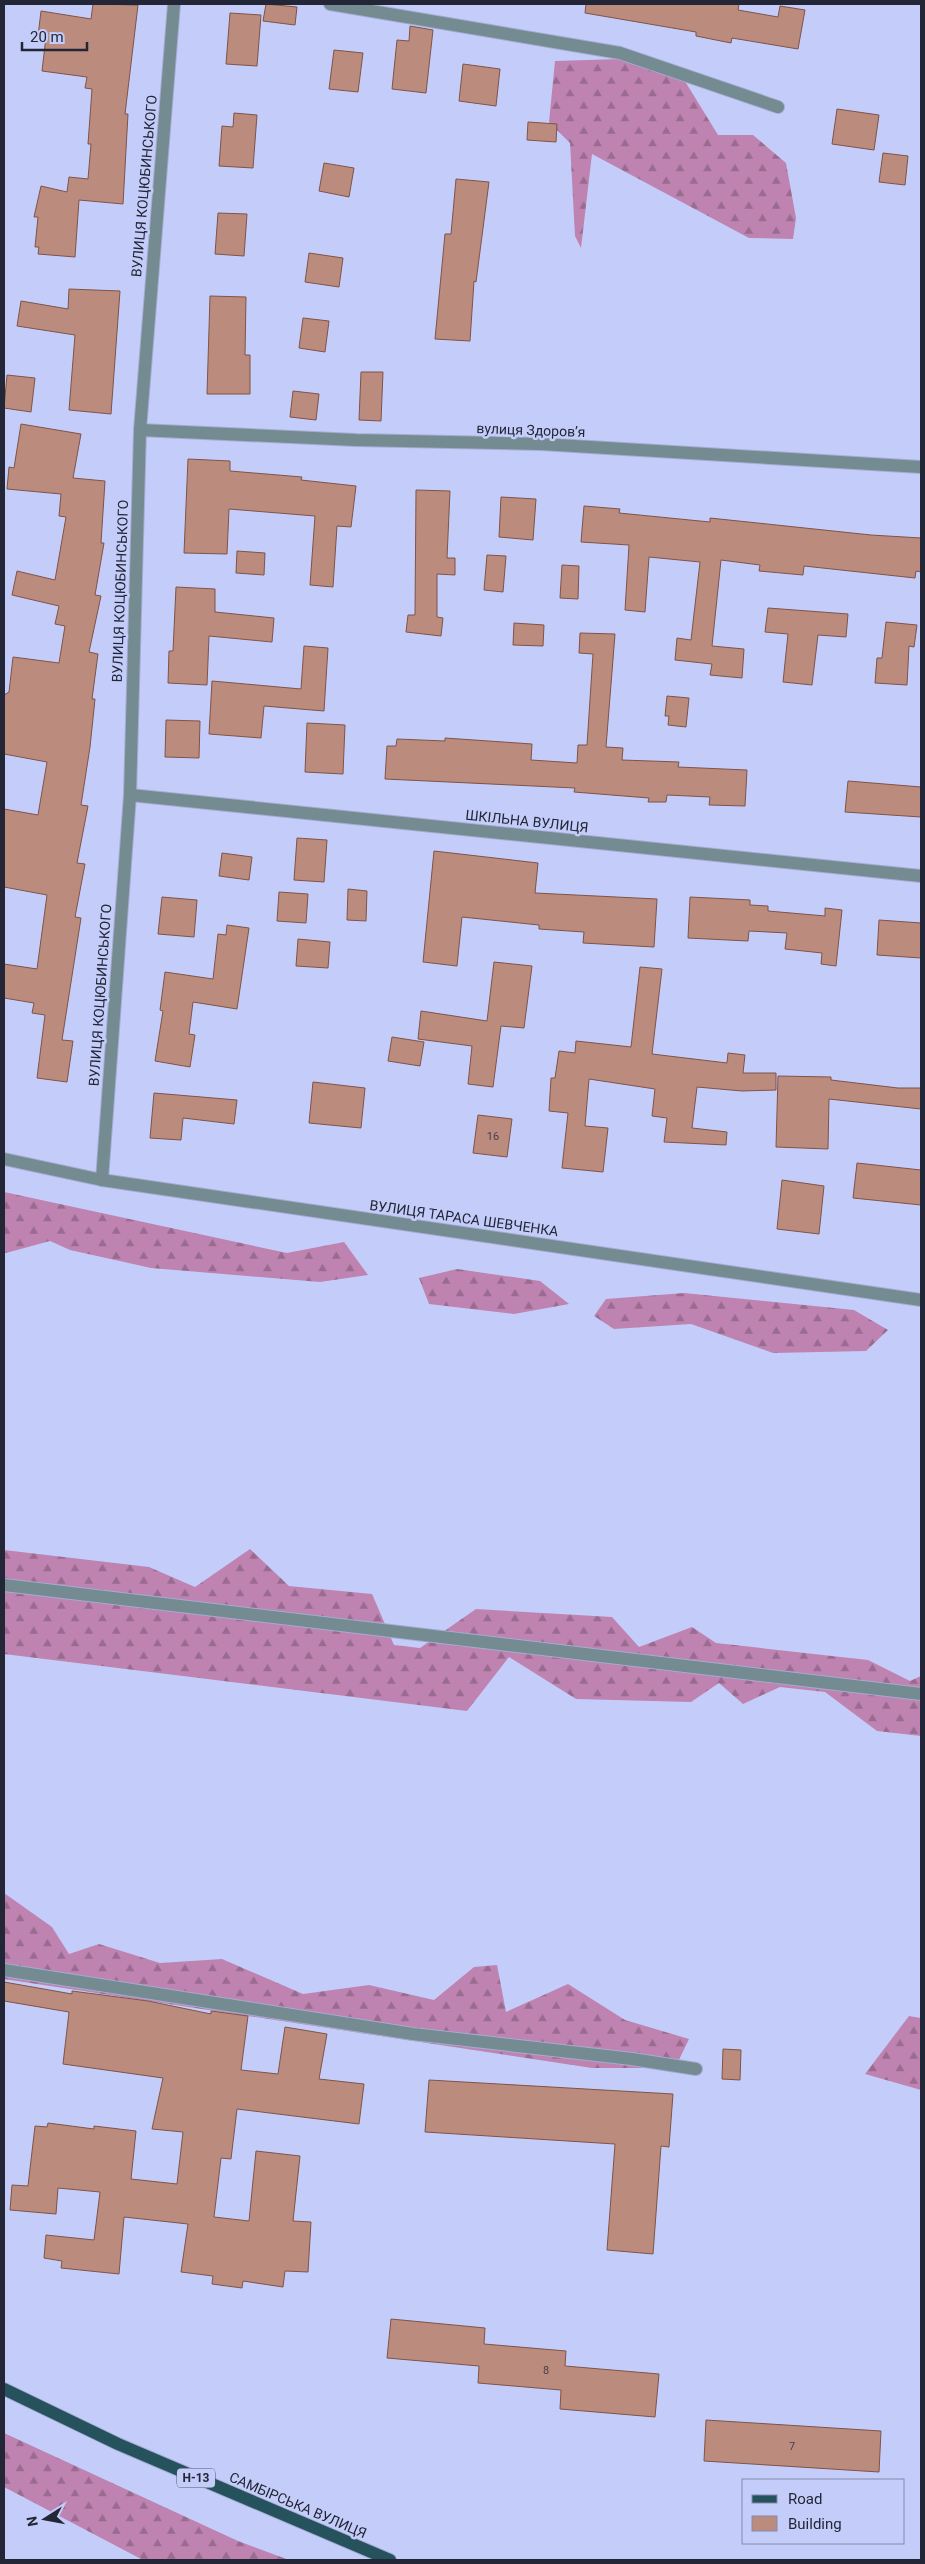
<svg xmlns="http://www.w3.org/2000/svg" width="925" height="2564" font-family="Roboto,sans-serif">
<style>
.forest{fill:url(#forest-firs)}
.building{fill:#bb8b7e;stroke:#7f5348}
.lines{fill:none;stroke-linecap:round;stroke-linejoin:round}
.minor-casing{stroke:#a4acd2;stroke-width:14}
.primary-casing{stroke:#a4acd2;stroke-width:14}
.minor{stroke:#748b91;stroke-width:12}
.primary{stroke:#25525d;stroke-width:12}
.labels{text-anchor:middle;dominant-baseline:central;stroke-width:5;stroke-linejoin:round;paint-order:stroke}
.number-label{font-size:11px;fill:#483f48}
.shield{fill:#c4cdf9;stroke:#535870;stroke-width:1}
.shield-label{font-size:12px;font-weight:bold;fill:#222636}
.street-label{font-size:14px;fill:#222636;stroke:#c4cdf9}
</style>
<defs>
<pattern id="forest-firs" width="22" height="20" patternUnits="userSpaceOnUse" patternTransform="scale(1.25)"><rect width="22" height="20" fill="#be83b0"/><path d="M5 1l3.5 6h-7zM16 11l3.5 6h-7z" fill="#9a6b90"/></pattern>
</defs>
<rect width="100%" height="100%" fill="#c4cdf9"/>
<!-- forest -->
<g class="forest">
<polygon points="619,59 683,78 718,135 753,135 786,163 796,218 793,239 749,238 592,154 581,248 575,236 570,143 549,122 555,61"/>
<polygon points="4,1192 287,1253 344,1242 368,1275 320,1282 151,1268 70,1250 50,1241 6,1253 4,1253"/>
<polygon points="457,1269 540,1281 569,1304 514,1314 429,1304 419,1278"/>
<polygon points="684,1293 854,1310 888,1330 866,1351 773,1353 691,1324 614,1329 594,1316 606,1299"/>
<polygon points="250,1549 289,1586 372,1594 394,1645 420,1648 476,1609 612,1617 639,1647 692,1627 716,1643 868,1660 910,1681 921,1676 921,1736 877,1731 825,1692 780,1687 743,1704 719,1683 691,1702 576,1699 509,1657 467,1711 4,1654 4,1550 149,1567 195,1587"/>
<polygon points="4,1893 52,1927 69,1954 99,1944 160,1963 222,1959 303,1994 369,1985 434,2000 474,1967 497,1965 506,2012 568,1984 625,2020 689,2039 675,2068 592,2068 4,1979"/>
<polygon points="909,2016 921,2018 921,2090 865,2074"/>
<polygon points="4,2433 238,2541 289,2560 143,2560 4,2487"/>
</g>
<!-- building -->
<g class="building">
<polygon points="93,4 138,5 125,114 128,114 123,204 79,200 75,257 38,254 39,247 35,247 38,217 34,217 41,186 67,192 69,177 88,179 91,144 88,144 92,89 85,88 87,77 42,71 46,37 38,36 41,11 91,19"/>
<polygon points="266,4 297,7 295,25 263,21"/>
<polygon points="586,4 739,4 738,10 778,17 780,6 805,10 798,49 732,38 731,43 696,36 696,32 585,13"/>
<polygon points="230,13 261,15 257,66 226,64"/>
<polygon points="410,26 433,30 426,93 392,89 397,40 409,41"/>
<polygon points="334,50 363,53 358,92 329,89"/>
<polygon points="463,64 500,69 496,106 459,101"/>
<polygon points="837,109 879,115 874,150 832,144"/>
<polygon points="234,113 257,115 253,168 219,166 222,126 233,127"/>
<polygon points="528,122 557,124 556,142 527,140"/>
<polygon points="883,153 908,156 905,185 879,182"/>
<polygon points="324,163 354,168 349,197 319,191"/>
<polygon points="456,179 489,182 476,282 474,281 470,341 435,339 445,234 451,234"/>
<polygon points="218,213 247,214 244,256 215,254"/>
<polygon points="309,253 343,258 339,287 305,282"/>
<polygon points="69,289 120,291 111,414 69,410 75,335 17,326 21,301 68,309"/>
<polygon points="210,296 246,297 245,355 250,355 250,394 207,394"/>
<polygon points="303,318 329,321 325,352 299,348"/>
<polygon points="361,372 383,372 381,421 359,420"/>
<polygon points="7,375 35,378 31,412 4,408"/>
<polygon points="293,391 319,394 316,420 290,417"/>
<polygon points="21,424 81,434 73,478 105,481 101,543 104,543 95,595 101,596 89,652 98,654 92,699 95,699 90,747 81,805 88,806 77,863 85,864 75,917 81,918 62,1040 73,1041 67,1082 37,1078 45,1015 32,1013 34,1003 4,998 4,964 37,969 47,895 4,887 4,809 38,815 47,762 4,754 4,695 9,692 13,657 59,663 65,626 55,624 59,606 12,595 17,571 55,580 66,517 59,516 61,494 7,489 9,467 14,468"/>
<polygon points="188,459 230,461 230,471 302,477 301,480 356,486 351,527 337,526 333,587 310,585 315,516 229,509 227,554 184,553"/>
<polygon points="416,490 450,491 447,558 455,558 455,575 437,574 437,617 443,618 441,636 406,632 408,615 415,615"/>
<polygon points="501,497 536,499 533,540 499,537"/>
<polygon points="584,506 620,509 619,513 710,522 710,518 871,535 921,538 921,572 916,571 915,578 804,566 803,575 759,571 760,565 721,560 712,646 744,649 742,678 710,675 712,664 675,660 677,638 691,640 700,562 649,557 645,612 625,610 629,545 581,542"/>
<polygon points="237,551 265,553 264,575 236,573"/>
<polygon points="487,555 506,556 503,592 484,590"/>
<polygon points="562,565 579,566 578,599 560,598"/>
<polygon points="176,587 215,589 215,612 274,618 272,642 209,636 207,685 168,683 169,651 173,651"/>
<polygon points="768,608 848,614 846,637 818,635 812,685 783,682 788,634 765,632"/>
<polygon points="886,622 917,625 914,647 909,646 907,685 875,683 877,658 882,658"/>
<polygon points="514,623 544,625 543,646 513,645"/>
<polygon points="580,633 615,634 606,747 623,748 622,760 679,762 678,767 747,770 745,806 709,805 710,797 667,795 666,802 648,802 649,798 574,792 575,788 385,779 387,746 396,746 397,739 445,741 445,738 532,744 531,760 577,763 578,745 587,745 593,654 579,653"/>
<polygon points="304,646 328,648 324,711 264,706 261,738 209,734 212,681 301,689"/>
<polygon points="667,696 689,698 686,727 668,725 669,716 665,716"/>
<polygon points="166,720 200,721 199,758 165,757"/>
<polygon points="307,723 345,725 343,774 305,772"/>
<polygon points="848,781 921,787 921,817 845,812"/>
<polygon points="297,838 327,840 324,882 294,880"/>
<polygon points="434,851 538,863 535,893 657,899 654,947 583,943 584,932 539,929 539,925 462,917 457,966 423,962"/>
<polygon points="222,853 252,857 249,880 219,876"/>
<polygon points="348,889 367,891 366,921 347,920"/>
<polygon points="279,892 308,894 306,923 277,921"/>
<polygon points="162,897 197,900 194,937 158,934"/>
<polygon points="690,897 750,900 750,905 768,906 768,911 825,916 825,908 842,910 836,966 821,964 822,953 785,949 787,933 749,931 748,941 688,938"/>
<polygon points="879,920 921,923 921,958 877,955"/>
<polygon points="227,925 249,928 237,1009 193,1002 189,1034 195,1035 190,1067 155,1061 163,1011 160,1010 165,972 213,979 218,934 226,935"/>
<polygon points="298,939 330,942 328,968 296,966"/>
<polygon points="494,962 532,966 524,1028 501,1026 493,1087 468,1084 472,1046 418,1039 421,1011 487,1021"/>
<polygon points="640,967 662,969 652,1054 727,1063 728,1053 745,1055 743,1073 776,1073 776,1090 742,1091 697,1087 692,1128 727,1132 726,1145 664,1142 667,1118 652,1116 655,1089 589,1079 585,1126 608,1128 603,1172 562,1168 568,1113 549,1111 551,1078 555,1078 559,1051 575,1053 576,1041 631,1047"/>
<polygon points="392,1037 424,1042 420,1066 388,1061"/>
<polygon points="778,1076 831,1077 831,1080 898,1088 921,1088 921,1109 829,1099 828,1149 776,1147"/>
<polygon points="313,1082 365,1088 361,1128 309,1123"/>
<polygon points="154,1093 237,1100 234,1124 183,1118 181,1140 150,1138"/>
<polygon points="478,1115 512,1119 507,1157 473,1153"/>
<polygon points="857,1163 921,1170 921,1205 853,1198"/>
<polygon points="782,1180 824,1186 819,1234 777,1229"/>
<polygon points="4,1982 72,1994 72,1991 148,2001 211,2014 211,2011 248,2016 241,2070 278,2074 285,2027 327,2034 319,2079 364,2084 359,2124 237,2109 231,2159 221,2158 214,2217 249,2221 256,2151 300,2156 293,2221 311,2222 308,2272 285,2271 283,2287 243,2281 242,2288 212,2284 213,2276 181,2272 188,2224 124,2217 119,2274 61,2268 62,2261 44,2258 46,2235 94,2240 100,2192 58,2188 56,2214 10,2210 12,2185 28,2186 35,2126 47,2127 48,2123 94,2129 94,2126 136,2131 131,2179 177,2184 183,2132 152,2129 163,2078 63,2064 69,2012 4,2001"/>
<polygon points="723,2049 741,2050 740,2080 722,2079"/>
<polygon points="429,2080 673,2094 669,2147 661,2146 653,2254 607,2250 615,2144 425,2132"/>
<polygon points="391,2319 485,2328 484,2344 566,2351 565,2366 659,2374 655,2417 560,2409 561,2390 478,2383 479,2366 387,2358"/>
<polygon points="706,2420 881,2431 879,2472 704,2461"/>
</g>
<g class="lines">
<!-- minor casing -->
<g class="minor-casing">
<g id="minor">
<polyline points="330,4 620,53 778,107"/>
<polyline points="140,430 356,440 541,444 921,467"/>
<polyline points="130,795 921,876"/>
<polyline points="4,1159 102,1180 921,1300"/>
<polyline points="102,1180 130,795 140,430 174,4"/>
<polyline points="4,1585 921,1694"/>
<polyline points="4,1970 413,2034 632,2059 696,2069"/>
</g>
</g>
<!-- primary casing -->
<g class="primary-casing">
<polyline id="primary" points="4,2389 118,2444 390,2560"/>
</g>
<!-- minor -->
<use href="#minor" class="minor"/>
<!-- primary -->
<use href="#primary" class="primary"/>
</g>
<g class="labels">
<!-- number labels -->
<g class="number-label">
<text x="493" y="1136">16</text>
<text x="546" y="2370">8</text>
<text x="792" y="2446">7</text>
</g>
<!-- shield labels -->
<rect class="shield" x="177" y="2468.5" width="38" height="19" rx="4"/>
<g class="shield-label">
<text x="196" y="2478">Н-13</text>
</g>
<!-- street labels -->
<g class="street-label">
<text transform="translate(144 186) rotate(-85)">ВУЛИЦЯ КОЦЮБИНСЬКОГО</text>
<text transform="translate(531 430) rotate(2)">вулиця Здоровʼя</text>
<text transform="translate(120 591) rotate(-88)">ВУЛИЦЯ КОЦЮБИНСЬКОГО</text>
<text transform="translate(527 821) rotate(6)">ШКІЛЬНА ВУЛИЦЯ</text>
<text transform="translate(100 995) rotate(-86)">ВУЛИЦЯ КОЦЮБИНСЬКОГО</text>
<text transform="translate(464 1218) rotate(8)">ВУЛИЦЯ ТАРАСА ШЕВЧЕНКА</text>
<text transform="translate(298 2505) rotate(23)">САМБІРСЬКА ВУЛИЦЯ</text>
</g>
</g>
<!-- border -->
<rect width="925" height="2564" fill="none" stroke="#222636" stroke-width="10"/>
<!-- legend -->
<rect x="742" y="2479" width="162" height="65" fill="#c4cdf9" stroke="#838aab"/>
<rect x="752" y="2495" width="25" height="8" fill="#25525d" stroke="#838aab"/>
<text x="788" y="2504" font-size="15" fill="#222636">Road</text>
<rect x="752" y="2516" width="25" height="15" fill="#bb8b7e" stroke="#838aab"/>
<text x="788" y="2529" font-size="15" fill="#222636">Building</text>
<!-- north arrow -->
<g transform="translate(45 2519) rotate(259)" stroke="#c4cdf9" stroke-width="4" paint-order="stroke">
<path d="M0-4L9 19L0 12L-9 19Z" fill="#222636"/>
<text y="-8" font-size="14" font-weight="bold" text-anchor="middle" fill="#222636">N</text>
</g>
<!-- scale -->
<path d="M22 42v8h65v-8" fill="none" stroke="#222636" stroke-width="2.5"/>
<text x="30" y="42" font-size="15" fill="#222636" stroke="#c4cdf9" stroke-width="4" paint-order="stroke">20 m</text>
</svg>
